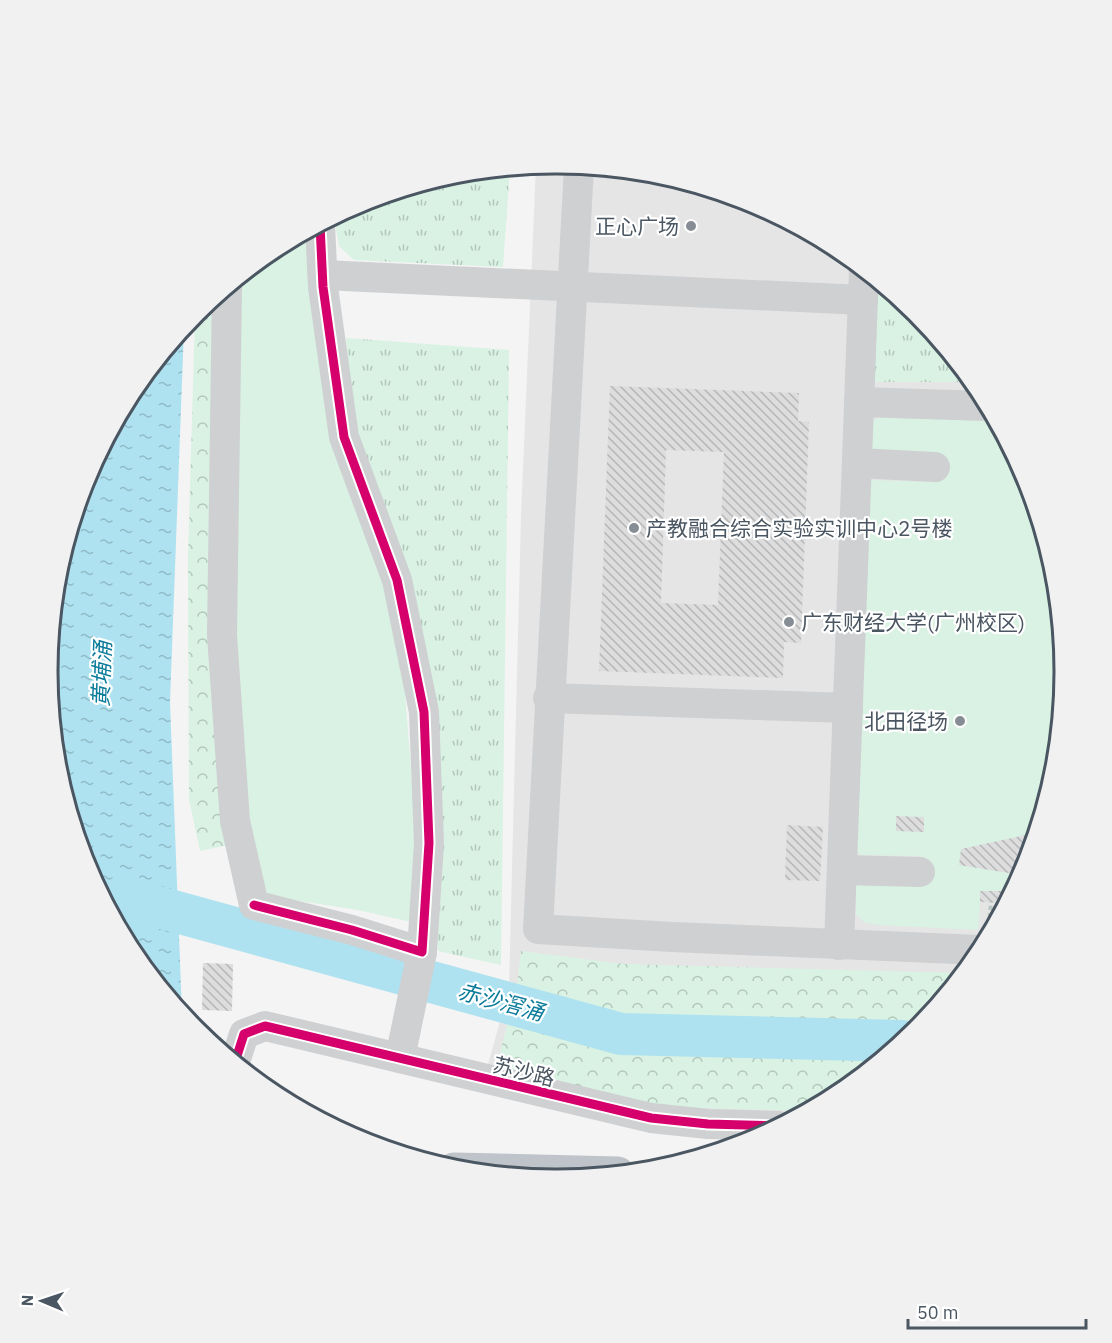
<svg xmlns="http://www.w3.org/2000/svg" width="1112" height="1343" font-family="'IBM Plex Sans','Noto Sans SC',sans-serif">
<style>
.education{fill:#e6e5e6}
.grass{fill:url(#grass-tufts)}
.forest{fill:url(#forest-crowns)}
.pitch{fill:#d9f2e3}
.water{fill:url(#water-ripples)}
.lines{fill:none;stroke-linecap:round;stroke-linejoin:round}
.river{stroke:#aee2f0;stroke-width:42}
.building{fill:url(#building-back-hatch);fill-rule:evenodd}
.path{stroke:#bcc7c4;stroke-width:4;stroke-dasharray:4.5 3;stroke-linecap:butt}
.minor{stroke:#ced0d2;stroke-width:30}
.highway{stroke:#bec4c9;stroke-width:33}
.cycleway-casing{stroke:#fff;stroke-width:13}
.cycleway{stroke:#d6006c;stroke-width:9}
.poi-dot{fill:#868d94;stroke:#fff;stroke-width:2}
.labels{text-anchor:middle;dominant-baseline:central;stroke-width:4.5;stroke-linejoin:round;paint-order:stroke}
.poi-label{font-size:21px;fill:#4a5661;stroke:#fff;text-anchor:end}
.street-label{font-size:21px;fill:#4a5661;stroke:#fff}
.water-label{font-size:22px;font-style:italic;fill:#0c7c9b;stroke:#fff}
.rim{fill:none;stroke:#4a5661;stroke-width:3}
</style>
<defs>
<pattern id="grass-tufts" width="24" height="20" patternUnits="userSpaceOnUse" patternTransform="scale(1.5)"><rect width="24" height="20" fill="#d9f2e3"/><path d="M3 7l-1-3M5 7V3M7 7l1-3M15 17l-1-3M17 17v-4M19 17l1-3" fill="none" stroke="#b2c7bb"/></pattern>
<pattern id="forest-crowns" width="20" height="18" patternUnits="userSpaceOnUse" patternTransform="scale(1.5)"><rect width="20" height="18" fill="#d9f2e3"/><path d="M2 6a3 3 0 1 1 6 0M12 15a3 3 0 1 1 6 0" fill="none" stroke="#b2c7bb"/></pattern>
<pattern id="water-ripples" width="26" height="14" patternUnits="userSpaceOnUse" patternTransform="scale(1.5)"><rect width="26" height="14" fill="#aee2f0"/><path d="M2 4q2-2 4 0t4 0M15 11q2-2 4 0t4 0" fill="none" stroke="#90bac6"/></pattern>
<pattern id="building-back-hatch" width="6" height="6" patternUnits="userSpaceOnUse" patternTransform="scale(1.5)"><rect width="6" height="6" fill="#ddddde"/><path d="M-1 5l2 2M0 0l6 6M5-1l2 2" fill="none" stroke="#b5b6b7"/></pattern>
</defs>
<rect width="100%" height="100%" fill="#f4f4f4"/>
<!-- education -->
<polygon class="education" points="556,164 655,173 751,202 839,249 915,313 979,390 1025,477 1054,573 1064,672 1054,771 1025,866 978,954 915,1031 838,1094 797,1116 651,1113 487,1068 509,989 521,515 536,166"/>
<!-- grass -->
<g class="grass">
<path d="M 510,168 L 503,267 L 354,260 L 339,246 L 334,217 C 388,188 449,174 510,168 Z"/>
<polygon points="873,277 915,313 972,382 870,382"/>
<polygon points="346,338 509,350 501,965 438,951 429,705 353,431"/>
</g>
<!-- forest -->
<g class="forest">
<polygon points="220,294 233,844 200,851 189,799 188,557 195,315"/>
<polygon points="521,951 623,964 962,973 918,1027 627,1017 516,993"/>
<polygon points="509,1016 610,1042 680,1051 884,1057 838,1094 807,1111 653,1107 497,1066"/>
</g>
<!-- pitch -->
<g class="pitch">
<polygon points="309,230 400,634 416,829 416,923 358,910 268,896 255,861 227,633 234,282 274,249"/>
<polygon points="884,416 995,421 1025,477 1054,573 1064,672 1054,771 1025,866 1003,907 1003,903 980,902 978,930 879,925 865,923 856,914 856,884 920,886 921,856 860,855 857,851 869,480 934,482 935,467 871,450 872,421"/>
</g>
<!-- water -->
<polygon class="water" points="184,328 170,702 182,1013 133,953 87,866 58,770 48,671 58,572 87,477 134,389"/>
<g class="lines">
<!-- river -->
<polyline class="river" points="122,897 621,1034 902,1041"/>
</g>
<!-- building -->
<g class="building">
<path d="M 610,386 L 799,393 L 798,421 L 809,422 L 801,643 L 784,642 L 783,678 L 599,671 ZM 666,450 L 724,452 L 718,605 L 661,603 Z"/>
<polygon points="896,816 924,817 924,832 896,831"/>
<polygon points="787,825 823,827 820,881 785,880"/>
<polygon points="1035,833 1021,875 959,865 961,849"/>
<polygon points="980,891 1004,891 1003,903 980,902"/>
<polygon points="203,963 233,964 232,1011 202,1010"/>
</g>
<g class="lines">
<!-- path -->
<polyline class="path" points="989,925 991,902"/>
<!-- minor -->
<g class="minor">
<polyline points="579,166 538,929 672,937 980,950"/>
<polyline points="323,275 863,300"/>
<polyline points="227,287 222,635 235,821 254,905 352,930 422,952 429,843 424,712 397,580 344,437 323,287 320,225"/>
<polyline points="859,402 987,406"/>
<polyline points="857,463 935,467"/>
<polyline points="548,698 848,708"/>
<polyline points="842,870 920,872"/>
<polyline points="839,945 864,270"/>
<polyline points="400,1058 422,952"/>
<polyline points="235,1062 244,1034 265,1026 651,1118 708,1124 778,1126"/>
</g>
<!-- highway -->
<polyline class="highway" points="454,1169 618,1173"/>
<!-- cycleway casing -->
<g class="cycleway-casing">
<g id="cycleway">
<polyline points="254,905 352,930 422,952 429,843 424,712 397,580 344,437 323,287 320,225"/>
<polyline points="235,1062 244,1034 265,1026 651,1118 708,1124 778,1126"/>
</g>
</g>
<!-- cycleway -->
<use href="#cycleway" class="cycleway"/>
</g>
<!-- markers -->
<g class="poi-dot">
<circle cx="691" cy="226" r="6"/>
<circle cx="634" cy="528" r="6"/>
<circle cx="789" cy="622" r="6"/>
<circle cx="960" cy="721" r="6"/>
</g>
<g class="labels">
<!-- poi labels -->
<g class="poi-label">
<text x="679" y="226">正心广场</text>
<text x="646" y="528" text-anchor="start">产教融合综合实验实训中心2号楼</text>
<text x="801" y="622" text-anchor="start">广东财经大学(广州校区)</text>
<text x="948" y="721">北田径场</text>
</g>
<!-- street labels -->
<g class="street-label">
<text transform="translate(524 1071) rotate(14)">苏沙路</text>
</g>
<!-- water labels -->
<g class="water-label">
<text transform="translate(101 674) rotate(-88)">黄埔涌</text>
<text transform="translate(501 1001) rotate(15)">赤沙滘涌</text>
</g>
</g>
<!-- crop -->
<path d="M0 0H1112V1343H0ZM555 174H557A497 497 0 0 1 1054 671V672A497 497 0 0 1 557 1169H555A497 497 0 0 1 58 672V671A497 497 0 0 1 555 174Z" fill="#f1f1f2" fill-rule="evenodd"/>
<path class="rim" d="M555 174H557A497 497 0 0 1 1054 671V672A497 497 0 0 1 557 1169H555A497 497 0 0 1 58 672V671A497 497 0 0 1 555 174Z"/>
<!-- north arrow -->
<g transform="translate(42 1301) rotate(272)" stroke="#ffffff" stroke-width="4.5" paint-order="stroke">
<path d="M0-4.5L10 22L0 15L-10 22Z" fill="#4a5661"/>
<text y="-9" font-size="16" font-weight="bold" text-anchor="middle" fill="#4a5661">N</text>
</g>
<!-- scale -->
<path d="M908 1319v9h178v-9" fill="none" stroke="#4a5661" stroke-width="3"/>
<text x="917" y="1319" font-size="18" fill="#4a5661" stroke="#ffffff" stroke-width="4.5" paint-order="stroke">50 m</text>
</svg>
